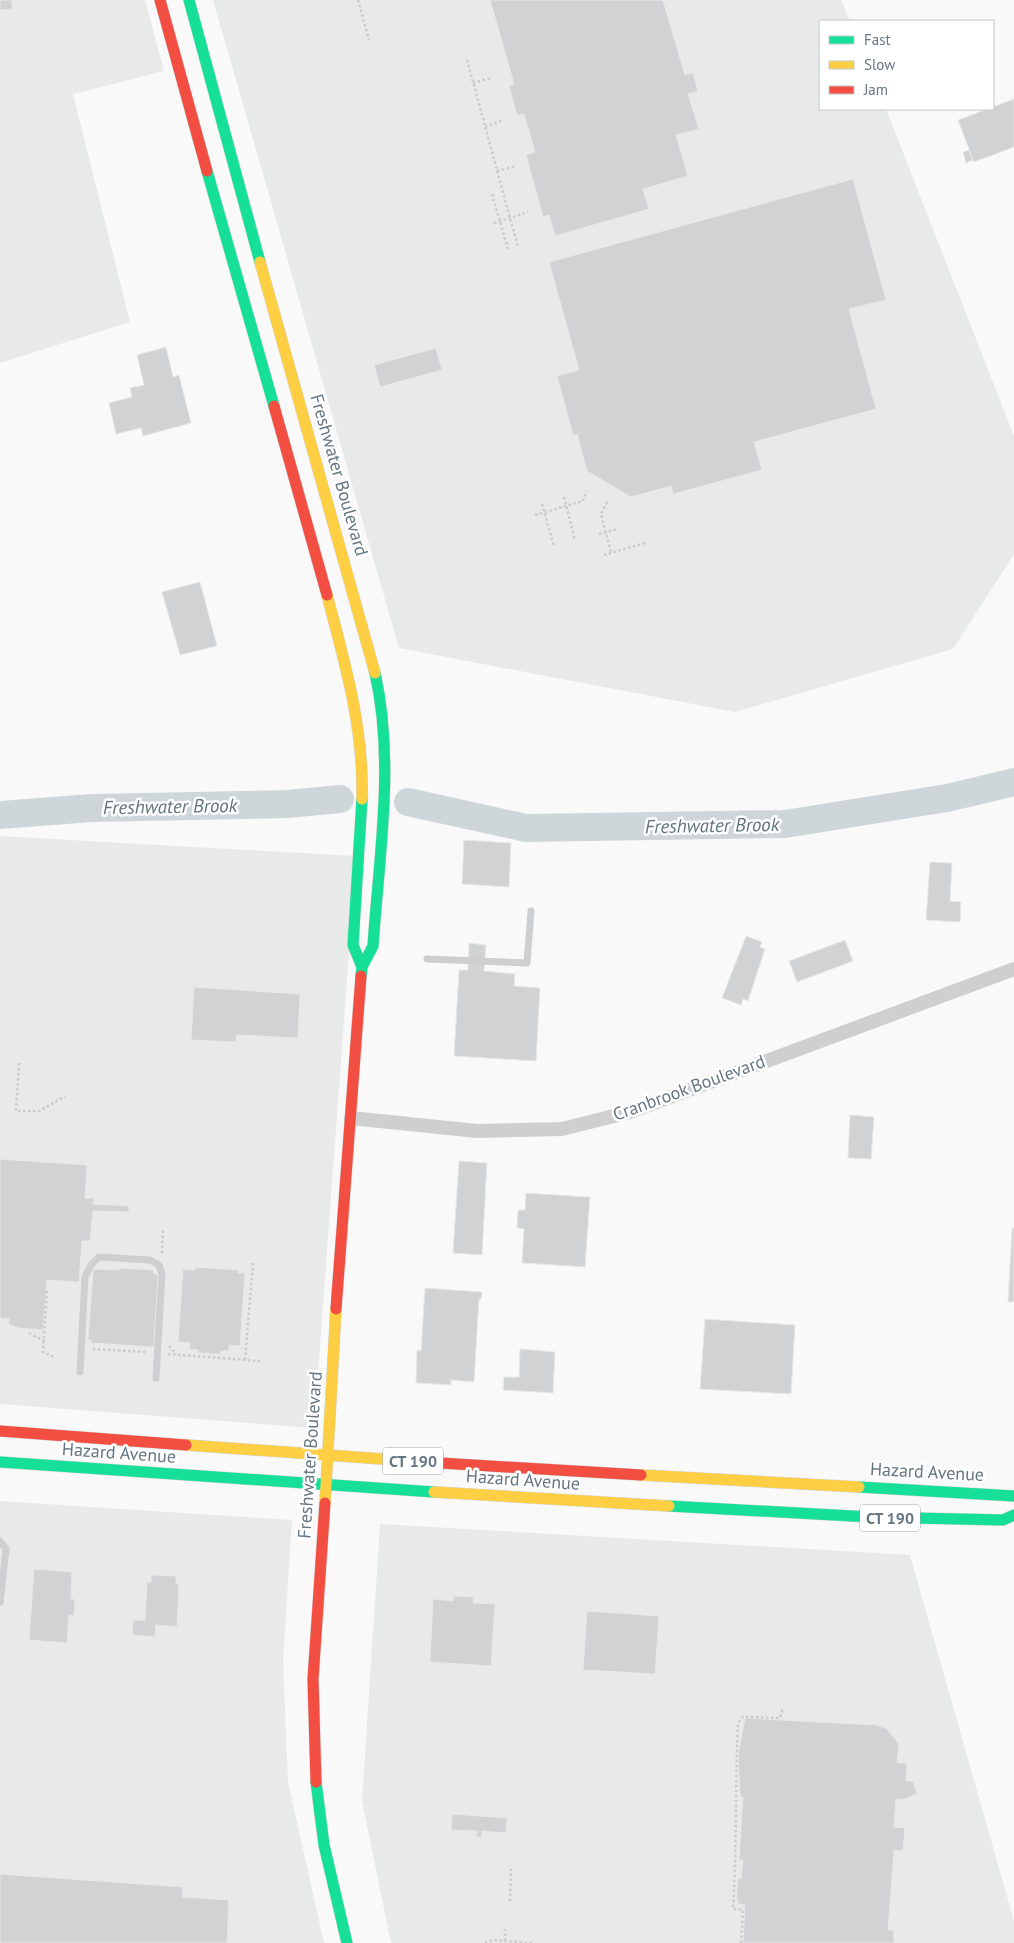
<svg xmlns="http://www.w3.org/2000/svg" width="1014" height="1943" font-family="'PT Sans',sans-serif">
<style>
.built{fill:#e8e9e9}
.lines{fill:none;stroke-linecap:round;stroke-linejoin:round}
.river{stroke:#ced6d9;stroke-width:28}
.building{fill:#d0d2d3;stroke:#e8e8e8}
.fast-casing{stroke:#d5d6d7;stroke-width:12}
.slow-casing{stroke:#d5d6d7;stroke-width:12}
.jam-casing{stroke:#d5d6d7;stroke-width:12}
.path{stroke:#cbcccd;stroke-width:2.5;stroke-dasharray:2.5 2.5;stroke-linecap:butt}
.lane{stroke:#cecfd0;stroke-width:7}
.street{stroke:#cecfd0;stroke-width:14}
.fast{stroke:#16e098;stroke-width:11}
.slow{stroke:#ffcf43;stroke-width:11}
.jam{stroke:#f24e42;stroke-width:11}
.labels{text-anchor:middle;stroke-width:5;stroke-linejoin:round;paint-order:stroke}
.shield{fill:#fff;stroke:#939fa8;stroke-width:1}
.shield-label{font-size:16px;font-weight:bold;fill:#657683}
.street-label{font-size:18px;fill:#657683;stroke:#fff}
.water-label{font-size:19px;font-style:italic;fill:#60757c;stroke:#fff}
</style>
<rect width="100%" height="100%" fill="#f9f9f9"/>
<!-- built -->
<path class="built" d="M0,0H145L164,71L73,94L130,322L0,363Z
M213,0H841L850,21H820V109H886L1014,436V554L953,649L735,712L399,648Z
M0,836L356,856L314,1428L0,1404Z
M0,1501L292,1520L283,1662L288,1782L324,1943H0Z
M380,1524L910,1555L1014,1921V1943H391L362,1801Z"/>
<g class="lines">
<!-- river -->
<path class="river" d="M408,802L526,828L785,824L947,798L1014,782
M0,815L92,808L288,804L340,799"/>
</g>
<!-- building -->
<path class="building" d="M0,0H12V9L0,10Z
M490,0H663L685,75L693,73L698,91L688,94L699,129L676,135L688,176L643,189L649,209L555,236L549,215L543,217L526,155L535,152L524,114L517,116L509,86L514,84Z
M1014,99V147L974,162L958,120Z
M969,150L973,160L966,163L963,152Z
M853,179L886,300L849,309L876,409L754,442L762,470L673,494L671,486L631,497L587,471L577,434L573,435L557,376L579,370L549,262Z
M166,347L173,377L179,375L191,423L143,436L141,428L116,434L109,403L132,397L130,388L144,385L137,355Z
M436,348L442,370L380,387L374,365Z
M200,582L217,646L180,655L162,592Z
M464,840L511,843L509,887L462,884Z
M930,862L952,863L950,901L961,902L960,922L926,920Z
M746,936L762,942L760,947L765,949L748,1001L743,999L741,1005L722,998Z
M845,940L853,961L797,982L789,961Z
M469,943L486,945L484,971L515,974L514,986L540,988L536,1061L454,1056L459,970H468Z
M194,987L300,994L298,1038L237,1035L236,1042L191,1040Z
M850,1115L874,1117L871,1159L848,1158Z
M0,1159L87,1165L85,1198H94L93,1204L129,1206V1212L93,1211L90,1241H82L79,1282L47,1280L43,1330L18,1328L8,1324L9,1319L0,1318Z
M459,1161L487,1163L482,1255L453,1253Z
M526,1193L590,1197L585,1267L522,1263L524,1229L517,1228L518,1210H525Z
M1012,1228H1014V1302H1008Z
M195,1267L238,1270V1273H245L240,1346L229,1345V1351H221V1354L198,1353V1350L189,1349L190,1343L178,1342L183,1269L195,1270Z
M119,1268L154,1270L153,1273L158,1275L154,1345L152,1347L91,1343V1340H88L93,1271L95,1269L119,1270Z
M425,1288L482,1292L481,1299H479L474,1382L451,1380V1385L416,1383L417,1350L421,1351Z
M705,1319L795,1325L791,1394L700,1389Z
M520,1349L555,1352L553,1393L503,1390L504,1377H519Z
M34,1569L72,1572L71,1599H75L74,1616L69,1615L67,1643L29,1640Z
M151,1575L176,1576V1584H179L177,1627L156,1625L155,1637L132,1635L133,1620H145L147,1582H151Z
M454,1596L474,1597L473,1603L495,1604L491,1666L430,1662L433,1599L453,1601Z
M587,1611L659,1616L655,1674L583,1670Z
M745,1718L877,1725L887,1729L899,1744L897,1763H907L906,1781H913L917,1794L902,1800L896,1799L894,1827L905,1828L903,1851L894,1850L888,1930H894V1943H743L745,1905L738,1904V1900H736L738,1878L741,1879L743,1860H739L743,1797H740L738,1756Z
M452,1814L507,1818L506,1833L482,1831V1837H476L477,1831L451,1830Z
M0,1874L183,1887L182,1897L229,1900L227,1943H0Z"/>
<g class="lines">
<defs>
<path id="fast" d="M189,0L260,262
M207,171L274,406
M362,967L353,945L362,799
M361,976L362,967L373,946C379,856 395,762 375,673
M0,1462L434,1492
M859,1487L1014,1496
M669,1506L870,1517L1003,1520L1014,1515
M316,1782L324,1845L347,1943"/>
<path id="slow" d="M260,262L375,673
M327,595C345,663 364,729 362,799
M186,1445L424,1462
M641,1475L859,1487
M434,1492L669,1506
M325,1503L336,1309"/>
<path id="jam" d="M160,0L207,171
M274,406L327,595
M336,1309L361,976
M0,1431L186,1445
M424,1462L641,1475
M316,1782L313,1679L325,1503"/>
</defs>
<!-- fast casing -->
<use href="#fast" class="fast-casing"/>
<!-- slow casing -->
<use href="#slow" class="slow-casing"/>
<!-- jam casing -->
<use href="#jam" class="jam-casing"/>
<!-- path -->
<path class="path" d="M358,0L369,40
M467,60L518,247
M473,83L491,78
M485,127L503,120
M497,171L516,166
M492,194L508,249
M494,223L528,212
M564,497L575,540
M607,502L601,514L611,553
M542,504L554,546
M535,515L583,501L587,491
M599,534L618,529
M604,555L645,543
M19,1063L16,1111H39L65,1096
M162,1253L163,1228
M47,1291L43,1352L54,1357
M29,1333L44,1341
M169,1346L176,1354
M93,1349L147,1352
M168,1354L260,1361
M245,1360L253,1263
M510,1901L511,1867
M505,1941V1929
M485,1943L494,1940L532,1943
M741,1943L743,1910L733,1909C737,1847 735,1785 738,1723L743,1717L780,1718L783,1708"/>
<!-- lane -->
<path class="lane" d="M427,959L527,963L531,911
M80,1372L85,1277L91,1265L99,1257L150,1260L159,1265L162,1274L156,1378
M0,1541L6,1549L0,1602"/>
<!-- street -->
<path class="street" d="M351,1118L477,1131L562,1129L630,1112L1014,969"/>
<!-- fast -->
<use href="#fast" class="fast"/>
<!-- slow -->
<use href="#slow" class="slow"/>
<!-- jam -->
<use href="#jam" class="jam"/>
</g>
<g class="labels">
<!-- shield labels -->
<g class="shield">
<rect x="383" y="1447.5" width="60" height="27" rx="4"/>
<rect x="860" y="1504.5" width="60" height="27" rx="4"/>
</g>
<g class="shield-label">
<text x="413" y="1467">CT 190</text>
<text x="890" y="1524">CT 190</text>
</g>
<!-- street labels -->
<g class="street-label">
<text transform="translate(339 475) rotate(74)" y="6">Freshwater Boulevard</text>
<text transform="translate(689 1088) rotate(-20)" y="6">Cranbrook Boulevard</text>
<text transform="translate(119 1453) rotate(4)" y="6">Hazard Avenue</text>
<text transform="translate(310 1455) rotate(-86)" y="6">Freshwater Boulevard</text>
<text transform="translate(927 1472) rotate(3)" y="6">Hazard Avenue</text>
<text transform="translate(523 1480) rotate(4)" y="6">Hazard Avenue</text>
</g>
<!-- water labels -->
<g class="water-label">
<text transform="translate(170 806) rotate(-1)" y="7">Freshwater Brook</text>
<text transform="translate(712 825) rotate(-1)" y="7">Freshwater Brook</text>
</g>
</g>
<!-- legend -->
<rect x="819" y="20" width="175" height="90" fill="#ffffff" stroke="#c1c8cd"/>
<rect x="829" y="36" width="25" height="8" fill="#16e098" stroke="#c1c8cd"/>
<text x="864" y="45" font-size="15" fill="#657683">Fast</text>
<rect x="829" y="61" width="25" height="8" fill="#ffcf43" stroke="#c1c8cd"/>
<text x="864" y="70" font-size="15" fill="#657683">Slow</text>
<rect x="829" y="86" width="25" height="8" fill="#f24e42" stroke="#c1c8cd"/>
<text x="864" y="95" font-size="15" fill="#657683">Jam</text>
</svg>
